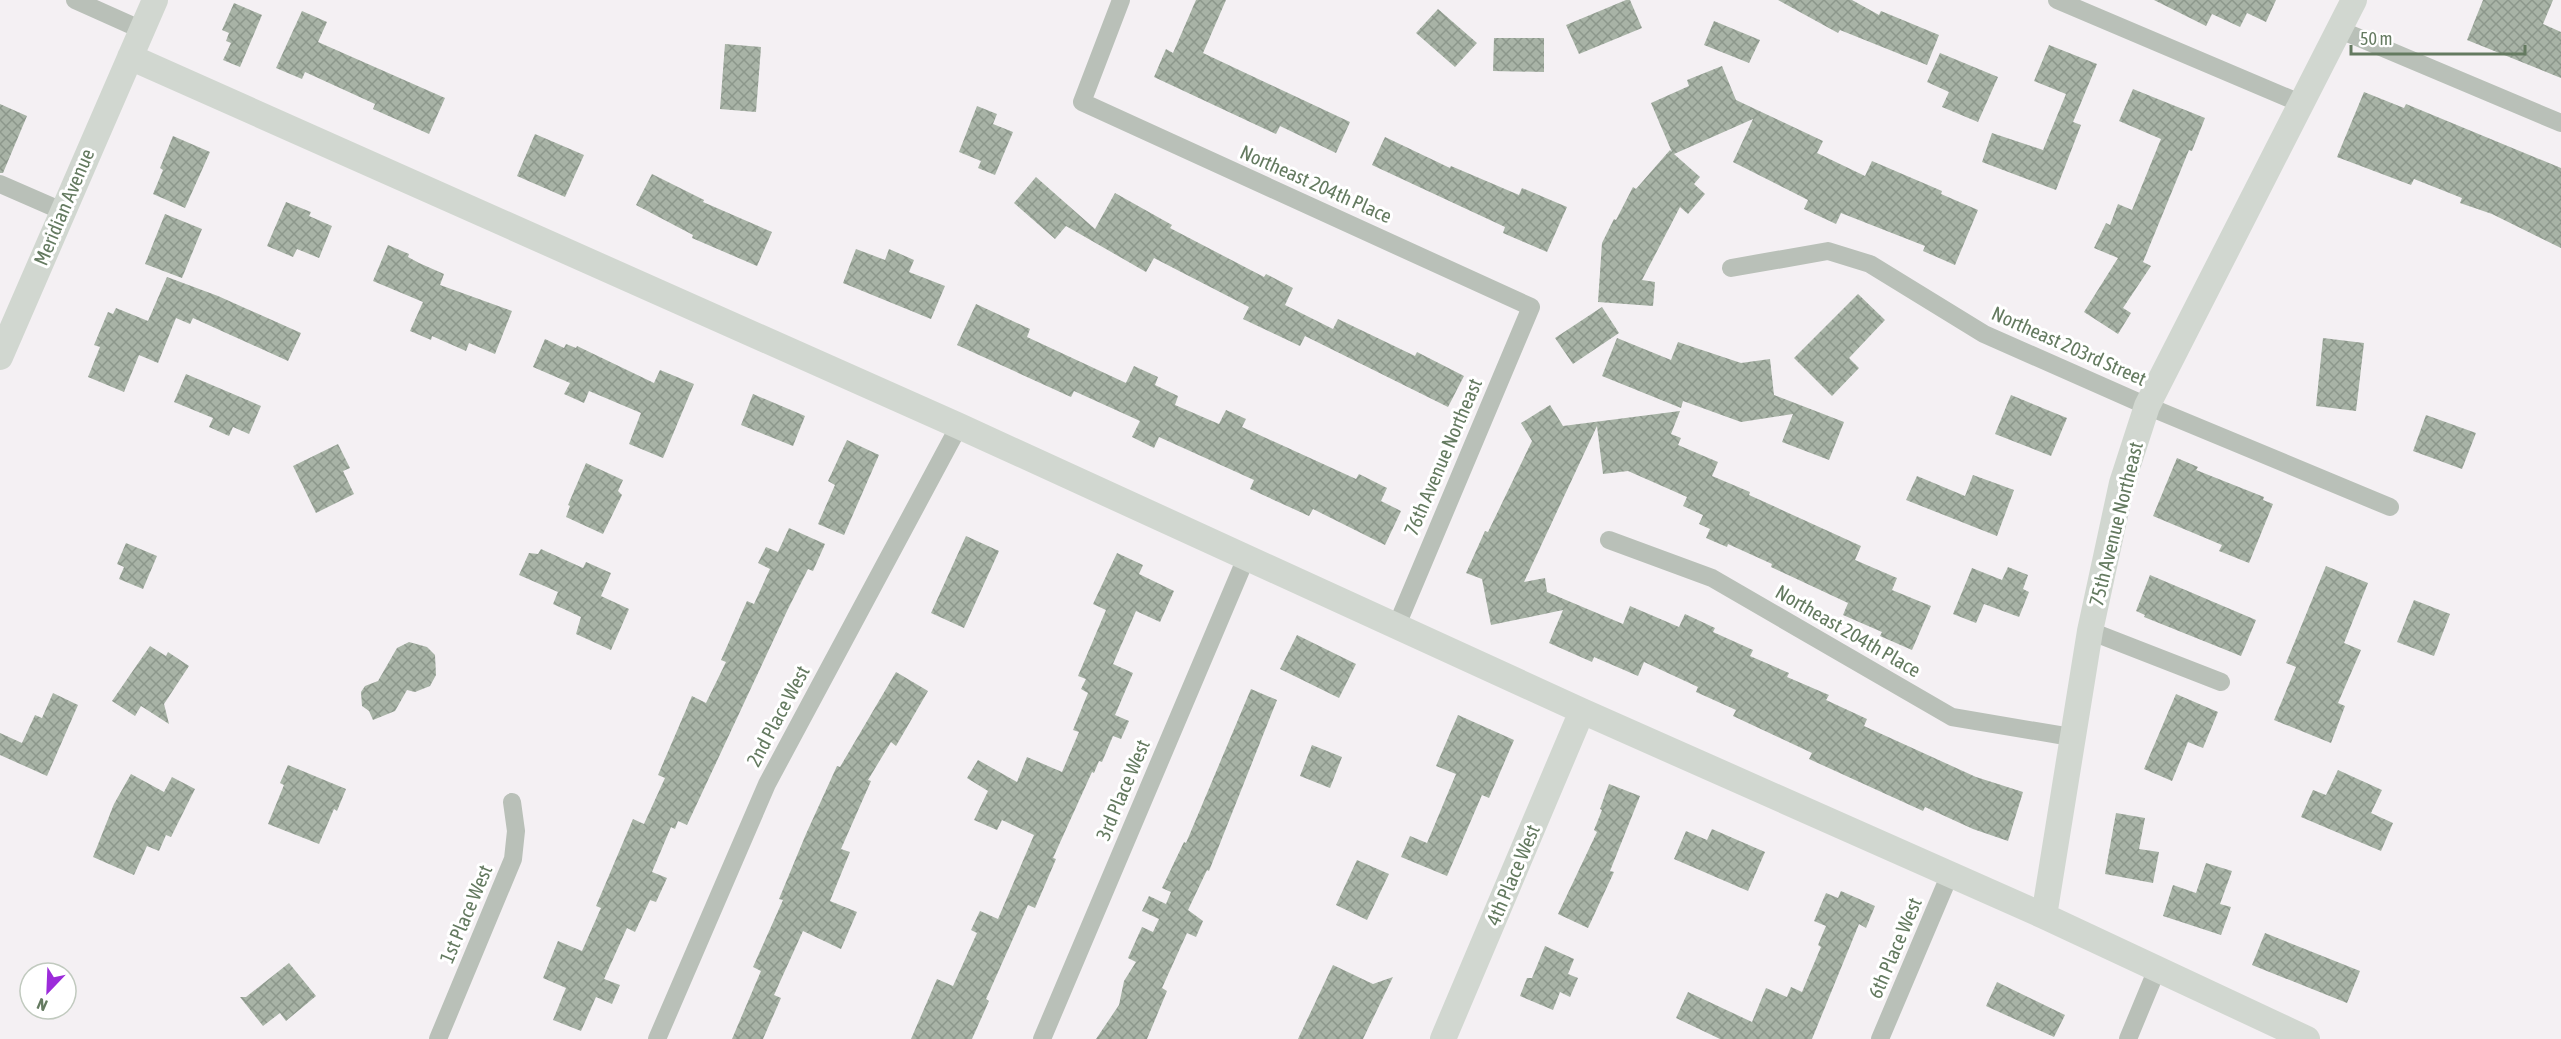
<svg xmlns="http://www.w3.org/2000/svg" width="2561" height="1039" font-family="'Asap Condensed',sans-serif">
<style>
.building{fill:url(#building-cross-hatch)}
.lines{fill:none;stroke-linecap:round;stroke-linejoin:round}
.street{stroke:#b9c0b8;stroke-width:18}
.secondary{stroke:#d1d7d0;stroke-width:26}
.labels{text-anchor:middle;stroke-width:6;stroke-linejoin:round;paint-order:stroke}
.street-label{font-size:20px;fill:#647a60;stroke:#fff}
</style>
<defs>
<pattern id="building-cross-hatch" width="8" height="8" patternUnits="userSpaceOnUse" patternTransform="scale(1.5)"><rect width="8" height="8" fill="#a8b3a6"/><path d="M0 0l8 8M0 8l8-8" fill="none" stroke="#8c978b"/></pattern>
</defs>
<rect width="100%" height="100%" fill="#f4f0f3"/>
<!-- building -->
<path class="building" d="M1196,0H1226L1203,53L1350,122L1336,153L1280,126L1276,134L1154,77L1166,49L1173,53Z
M1626,0H1630L1642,28L1579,54L1566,25Z
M1778,0H1852L1879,15L1881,11L1939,35L1927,65L1840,30L1838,33Z
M2154,0H2276L2266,22L2247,13L2240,27L2212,14L2206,26Z
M2483,0H2553L2543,24L2561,32V78L2467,40Z
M234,3L262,15L240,67L223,60L231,43L226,41L229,33L222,30Z
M1438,9L1477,43L1455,67L1416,33Z
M302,11L327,22L318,42L445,98L429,134L373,109L375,104L305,72L302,79L276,68Z
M1714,21L1760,40L1749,63L1704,45Z
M1494,38H1544V72L1493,71Z
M725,44L761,47L756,112L720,109Z
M2049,45L2097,64L2073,122L2081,125L2056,190L1982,162L1992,133L2043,150L2066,94L2034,81Z
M1940,53L1998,77L1978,122L1942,107L1949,92L1927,82Z
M1722,66L1736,100L1823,141L1817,153L1865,176L1872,161L1942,191L1941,194L1978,210L1955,265L1923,251L1925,246L1841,213L1836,224L1804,209L1808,200L1733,162L1753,119L1674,154L1700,177L1694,184L1705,194L1688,214L1680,207L1642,280L1655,282L1653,306L1598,302L1602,243L1614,219L1616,220L1633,187L1636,189L1670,150L1672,152L1651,103L1689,86L1687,80Z
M2133,89L2205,118L2192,151L2189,150L2143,262L2151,266L2123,308L2131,313L2118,334L2084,312L2118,258L2094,248L2106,223L2110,225L2118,204L2132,210L2161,139L2119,121Z
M2364,92L2404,108L2406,104L2561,168V248L2492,214L2460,203L2462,198L2414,179L2411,185L2337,157Z
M0,104L27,116L3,173H0Z
M977,106L997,114L993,124L1013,132L995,175L978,168L981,161L959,152Z
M535,134L584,155L565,197L517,176Z
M173,136L210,152L185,208L153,194L163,170L160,168Z
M1385,137L1450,168L1451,166L1519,195L1522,188L1567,207L1547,252L1503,233L1505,227L1372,165Z
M652,174L704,200L703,202L772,232L757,266L692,238L693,235L636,205Z
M1036,177L1095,229L1115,193L1172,225L1170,228L1264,277L1266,274L1293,288L1285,305L1333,329L1338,319L1415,356L1417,352L1464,376L1448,407L1305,336L1300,346L1243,319L1249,307L1154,258L1146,272L1066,226L1055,239L1014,203Z
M286,202L311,212L309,216L332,226L319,258L297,249L293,257L267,246Z
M165,214L202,229L182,278L145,264Z
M388,245L409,254L408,257L419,263L444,274L440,285L512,311L495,354L469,343L466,351L432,336L431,340L410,331L423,302L373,281Z
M856,249L885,260L889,249L914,260L909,272L945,286L931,319L843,283Z
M167,277L218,296L301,333L288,361L193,318L190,324L176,318L158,363L139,355L124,392L88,377L100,347L94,345L108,312L113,314L116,308L148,321Z
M1858,294L1885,320L1849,358L1859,368L1832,396L1794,358Z
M976,304L1030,329L1027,337L1126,383L1134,366L1158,377L1155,385L1178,396L1175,405L1219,424L1226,410L1246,419L1242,427L1356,479L1359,474L1387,488L1381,501L1401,511L1385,545L1313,509L1309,516L1250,489L1254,480L1159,437L1154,448L1132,437L1140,421L1074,391L1071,397L957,345Z
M1602,307L1619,333L1573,364L1555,338Z
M1617,338L1671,360L1678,342L1741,363L1770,359L1774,395L1844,422L1829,460L1782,442L1793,414L1741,422L1683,401L1681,408L1602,376Z
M2323,338L2364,343L2356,411L2316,406Z
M545,339L564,348L566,344L576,348L577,346L654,383L660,370L694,384L663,458L629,444L641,413L589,391L584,403L564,394L570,383L533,367Z
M186,374L261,406L249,434L233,427L229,436L209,427L213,418L174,402Z
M753,394L805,416L793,446L741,425Z
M2011,395L2067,418L2051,456L1995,434Z
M1550,405L1563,426L1680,411L1671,434L1681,438L1678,445L1718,462L1712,476L1750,492L1749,495L1861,546L1855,560L1897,578L1892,590L1931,606L1912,650L1880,636L1882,632L1843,615L1848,603L1771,567L1772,564L1728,544L1727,547L1706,538L1710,529L1699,524L1703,515L1683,506L1687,497L1628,471L1603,474L1597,426L1524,582L1545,578L1547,592L1623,624L1630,606L1679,627L1685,614L1715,628L1713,632L1753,650L1750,656L1789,673L1787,677L1829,695L1826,700L1867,719L1864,726L1976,777L2023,792L2008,841L1973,829L1925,807L1923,811L1809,759L1812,753L1733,716L1736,710L1696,692L1698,687L1644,662L1638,676L1594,657L1592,662L1549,643L1563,610L1491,625L1482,579L1466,573L1485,531L1488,532L1532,441L1521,423Z
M2426,415L2476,433L2462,469L2413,451Z
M847,440L879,455L844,535L818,524L835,485L828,481Z
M338,444L350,468L343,471L354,494L316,513L293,466Z
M2177,458L2198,467L2196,470L2264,497L2263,500L2273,504L2249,563L2219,551L2222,545L2153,516Z
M586,463L623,480L618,491L622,495L603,534L566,517L570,506L568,505Z
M1973,475L2014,490L1997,536L1906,500L1917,476L1965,496Z
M789,528L825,544L813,571L808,569L788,609L687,825L678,821L675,829L671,827L652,872L667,878L656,902L650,900L635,932L627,928L604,979L620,985L612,1004L596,997L581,1031L553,1020L566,988L543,978L558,941L582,951L601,908L596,906L633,819L644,824L665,778L658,775L692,696L706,703L726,662L721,660L747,601L754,604L770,569L758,563L766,547L778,552Z
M966,536L999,551L964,628L931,613Z
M126,543L157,556L143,589L119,579L124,567L117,564Z
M541,549L583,568L586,562L611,573L601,596L629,609L611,650L576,634L581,617L553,604L558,592L519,575L529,553L538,554Z
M1117,553L1143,565L1139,574L1174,591L1160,622L1136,611L1113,664L1133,673L1115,715L1129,721L1121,739L1113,736L1102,762L1099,761L1094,773L1092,772L1053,858L1056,859L1035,908L1028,905L986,999L989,1001L972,1039H911L937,979L953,986L977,933L971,930L980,911L998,919L1034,835L1002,820L997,830L974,820L988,791L967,778L978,760L1017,782L1027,757L1062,772L1079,732L1073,730L1088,693L1081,689L1086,679L1078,676L1106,610L1093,604Z
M2326,566L2368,583L2344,643L2361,650L2338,703L2345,706L2331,743L2274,720L2296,667L2286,663Z
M2008,567L2028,575L2023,589L2029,592L2019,617L1984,604L1976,623L1953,614L1972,568L2002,580Z
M2150,575L2256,620L2241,656L2144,617L2145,615L2136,611Z
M2414,600L2450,614L2434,656L2397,642Z
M1297,635L1356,664L1339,698L1280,669Z
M409,642L427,647L435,655L436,675L430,686L415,692L407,690L395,711L373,720L369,711L362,706L361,692L365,686L378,681L397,648Z
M150,646L166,656L168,652L189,666L164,704L169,724L141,706L135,716L112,701Z
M896,672L928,691L896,746L891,742L868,780L871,781L841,849L850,852L830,901L857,912L841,949L803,931L774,995L781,998L763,1039H732L761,971L753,967L783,900L779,899L806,834L837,766L840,767Z
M1251,689L1277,700L1209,871L1207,870L1188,910L1203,921L1196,937L1187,933L1162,988L1167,991L1147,1039H1096L1119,1005L1124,981L1136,962L1128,958L1142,927L1153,932L1159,919L1142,911L1149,896L1166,904L1171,892L1162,888L1184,842L1186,843Z
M53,693L78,705L47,776L0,755V733L22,743L35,715L42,718Z
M2176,694L2218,712L2203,748L2188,742L2172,781L2144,769Z
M1458,715L1514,740L1489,798L1482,795L1447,876L1401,857L1410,836L1427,843L1456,774L1436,766Z
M1312,745L1342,757L1330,788L1300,776Z
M288,765L346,789L337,811L334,809L319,844L268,824L284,785L280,783Z
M2338,770L2382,790L2371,813L2393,823L2381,851L2301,817L2313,790L2326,795Z
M131,774L164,792L172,777L195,789L171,837L166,835L159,851L147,846L134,875L93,857L114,804Z
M1609,784L1640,796L1610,871L1614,872L1588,928L1558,914L1597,832L1594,830L1602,810L1600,809Z
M2116,813L2145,818L2139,849L2159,852L2153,883L2105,874Z
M1712,829L1765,852L1748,891L1674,859L1686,831L1707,840Z
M1357,860L1389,874L1367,920L1336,905Z
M2206,863L2232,871L2220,904L2231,907L2221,935L2163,916L2173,885L2196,893Z
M1841,891L1875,906L1866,928L1859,924L1812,1039H1720L1676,1018L1688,992L1752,1022L1766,988L1787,997L1791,987L1802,992L1821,947L1818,945L1826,926L1814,921L1826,893L1838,898Z
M2265,933L2360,971L2347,1003L2252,965Z
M1545,946L1574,959L1568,974L1578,978L1570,997L1560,992L1553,1010L1520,996L1527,978H1532Z
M289,963L316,996L286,1021L280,1013L263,1026L240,997H246Z
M1333,965L1373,984L1393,977L1363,1039H1298Z
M1997,982L2065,1015L2054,1037L1986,1006Z"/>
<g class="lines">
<!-- street -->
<path class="street" d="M75,0L142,30
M1121,0L1082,102L1531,307L1397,625
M2057,0L2300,103
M2338,29L2561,123
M0,184L62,211
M1731,268L1828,251L1870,264L1984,334L2147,406L2390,507
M1609,540L1712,578L1952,717L2071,737
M2090,631L2221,682
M438,1039L513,859L516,831L512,802
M657,1039L767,784L959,426
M1042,1039L1246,558
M1880,1039L1950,874
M2128,1039L2157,969"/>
<!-- secondary -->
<path class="secondary" d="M130,57L959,426L1582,711L2044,916L2307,1039
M0,357L155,0
M2044,916L2090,631L2122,483L2147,406L2354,0
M1443,1039L1582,711"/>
</g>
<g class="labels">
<!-- street labels -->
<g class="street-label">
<text transform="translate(1316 184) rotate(24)" y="7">Northeast 204th Place</text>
<text transform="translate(64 207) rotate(-67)" y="7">Meridian Avenue</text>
<text transform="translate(2069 346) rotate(24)" y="7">Northeast 203rd Street</text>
<text transform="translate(1443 457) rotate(-67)" y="7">76th Avenue Northeast</text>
<text transform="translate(2116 524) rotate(-76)" y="7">75th Avenue Northeast</text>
<text transform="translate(1848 631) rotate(30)" y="7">Northeast 204th Place</text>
<text transform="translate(778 716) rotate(-62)" y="7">2nd Place West</text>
<text transform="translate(1123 790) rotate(-67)" y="7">3rd Place West</text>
<text transform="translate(1513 875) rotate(-67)" y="7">4th Place West</text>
<text transform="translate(466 914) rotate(-67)" y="7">1st Place West</text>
<text transform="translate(1895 948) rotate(-67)" y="7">6th Place West</text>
</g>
</g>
<!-- north arrow -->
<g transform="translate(48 991) rotate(203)"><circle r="28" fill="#ffffff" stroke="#c1cabf" stroke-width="1.5"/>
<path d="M0-4.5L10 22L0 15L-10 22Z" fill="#9c2bda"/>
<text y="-9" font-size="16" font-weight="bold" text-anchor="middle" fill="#647a60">N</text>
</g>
<!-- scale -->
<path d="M2351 45v9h174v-9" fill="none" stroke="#647a60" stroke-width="3"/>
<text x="2360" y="45" font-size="18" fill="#647a60" stroke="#ffffff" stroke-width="4.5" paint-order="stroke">50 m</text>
</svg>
